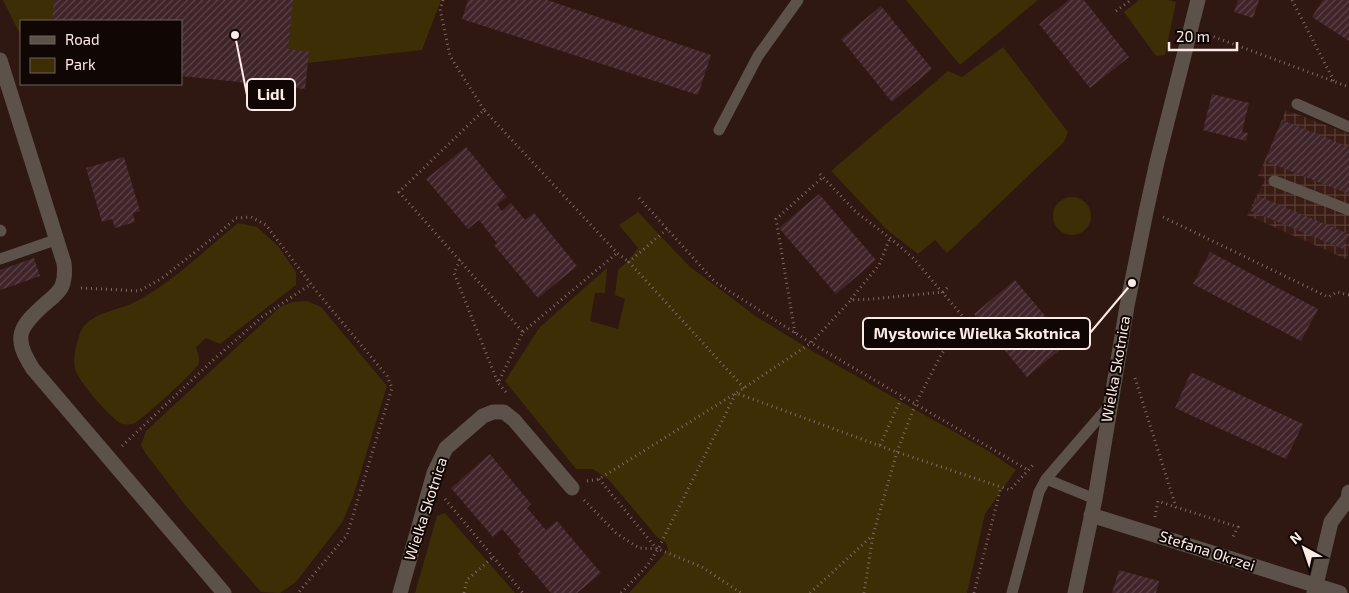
<svg xmlns="http://www.w3.org/2000/svg" width="1349" height="593" font-family="'Exo 2',sans-serif">
<style>
.industrial{fill:url(#industrial-grid)}
.green{fill:#3d2e06}
.building{fill:url(#building-hatch)}
.lines{fill:none;stroke-linecap:round;stroke-linejoin:round}
.path{stroke:#7f6965;stroke-width:3;stroke-dasharray:1 4;stroke-linecap:butt}
.lane{stroke:#5c524a;stroke-width:11}
.street{stroke:#5c524a;stroke-width:15}
.labels{text-anchor:middle;stroke-width:4;stroke-linejoin:round;paint-order:stroke}
.street-label{font-size:15px;fill:#fceae6;stroke:#100604}
.leader{fill:none;stroke:#fceae6;stroke-width:2}
.callout-dot{fill:#fceae6;stroke:#100604;stroke-width:2}
.callout{fill:#100604;stroke:#fceae6;stroke-width:2}
.callout-label{font-size:16px;text-anchor:middle;font-weight:bold;fill:#fceae6}
</style>
<defs>
<pattern id="industrial-grid" width="8" height="8" patternUnits="userSpaceOnUse" patternTransform="scale(1.25)"><rect width="8" height="8" fill="#3b1c15"/><path d="M0 4h8M4 0v8" fill="none" stroke="#583d37"/></pattern>
<pattern id="building-hatch" width="6" height="6" patternUnits="userSpaceOnUse" patternTransform="scale(1.25)"><rect width="6" height="6" fill="#3f252a"/><path d="M-1 1l2-2M0 6l6-6M5 7l2-2" fill="none" stroke="#5c4549"/></pattern>
</defs>
<rect width="100%" height="100%" fill="#2f1712"/>
<!-- industrial -->
<path class="industrial" d="M1286,110L1349,134V252L1346,259L1247,215L1265,179L1258,176Z"/>
<!-- green -->
<path class="green" d="M3,0H441L422,50L227,72L181,21H21V36Z
M906,0H1038L960,65Z
M1139,0H1168L1176,2L1165,55L1156,56L1124,12Z
M1003,47L1068,132L1064,142L947,253L935,240L918,254L886,229L831,171L948,71L962,77Z
M1053 216a19 19 0 1 1 38 0a19 19 0 1 1-38 0Z
M638,212L689,266L757,317L819,355L990,452L1016,470L985,514L967,593H629L668,550L666,543L657,537L609,480L593,469H576L505,381L540,327L607,268L605,293H595L590,321L618,329L625,299L615,295L618,270L629,260L638,248L619,225Z
M238,223L257,227L278,246L296,272V285L220,344L206,338L196,347C197,352 201,359 198,365C194,372 140,422 133,424C131,424 125,425 122,424C111,419 78,381 75,369C73,360 75,349 78,340C79,336 80,332 82,329C94,311 118,311 135,302C172,283 206,249 238,223Z
M307,301L321,307L387,386L354,494L343,521L296,582L280,593L261,592L185,505L146,454L141,445L146,431L280,307L292,302Z
M445,513L515,593H415L437,516Z"/>
<!-- building -->
<path class="building" d="M54,0H293L288,49L309,52L305,89L181,76V21H52Z
M468,0H547L711,55L698,95L462,19Z
M1069,0H1084L1129,57L1090,88L1039,24Z
M1238,0H1259L1253,18L1234,12Z
M1323,0H1349V41L1312,17Z
M881,6L932,69L892,102L841,39Z
M1212,94L1249,103L1242,132L1248,133L1246,141L1203,130Z
M1282,120L1349,147V194L1265,161Z
M466,147L507,197L497,204L502,211L511,203L525,220L534,213L577,266L538,298L494,245L497,243L479,220L468,229L426,179Z
M124,157L140,211L133,213L135,222L115,228L112,219L102,222L86,168Z
M819,194L876,260L836,294L779,228Z
M1258,196L1349,234L1343,249L1251,211Z
M1210,252L1318,309L1301,341L1193,284Z
M34,258L40,276L0,290V270Z
M1015,280L1068,343L1027,377L974,314Z
M1191,372L1303,424L1286,459L1175,408Z
M490,454L531,504L527,508L546,530L557,521L601,573L577,593H551L518,554L521,551L502,529L493,537L451,488Z
M1119,570L1159,581L1156,593H1112Z"/>
<g class="lines">
<!-- path -->
<path class="path" d="M443,0L440,9L450,56L484,110
M1292,0L1334,81
M1116,11L1131,0
M1209,35L1349,87
M820,174L856,212L890,238L913,258L965,319L941,355L915,405L897,452L873,535L864,593
M639,198L715,282L811,343L1028,470
M1163,217L1328,297L1337,292L1349,295
M667,229L629,262L744,388
M460,260L454,273L498,383
M81,288L139,291L161,279L219,233L236,218L251,217L266,225L317,292L387,376L392,388L347,535L298,593
M851,299L879,265L890,238
M523,332L617,253
M795,333L776,219L823,177
M1135,378L1176,507L1238,527L1232,539
M506,392L498,383L523,332L399,192L484,110L617,253L629,262
M880,445L902,397
M122,446L211,362L262,317L311,284
M599,479L657,549
M587,481L599,479L744,388L811,343L851,300L872,299L943,292L950,285
M445,499L523,593
M584,500L616,533L639,548L658,549L702,567L741,593
M1155,517L1158,501L1175,507
M464,593L467,580L493,557
M621,593L647,566L658,549L736,393L897,452L1010,490L1033,465
M810,593L872,536
M974,593L1001,487"/>
<!-- lane -->
<path class="lane" d="M1297,104L1349,127
M719,130L758,56L798,0
M1274,181L1349,210
M0,230L1,231
M0,259L58,239
M1046,479L1095,499
M1012,593L1039,492L1046,479L1109,406"/>
<!-- street -->
<path class="street" d="M0,60L64,263C65,271 65,278 62,286C59,293 52,298 46,303C19,327 12,337 33,369L224,593
M1091,515L1340,593
M400,593L434,473L446,448L483,416L493,412H504L514,420L572,488
M1075,593L1095,499L1127,306L1146,212L1157,162L1198,0
M1314,593L1331,522L1348,499L1349,492"/>
</g>
<g class="labels">
<!-- street labels -->
<g class="street-label">
<text transform="translate(1116 369) rotate(-80)" y="5">Wielka Skotnica</text>
<text transform="translate(426 509) rotate(-72)" y="5">Wielka Skotnica</text>
<text transform="translate(1207 551) rotate(18)" y="5">Stefana Okrzei</text>
</g>
</g>
<!-- callouts -->
<path class="leader" d="M235 35L247 95M1132 283L1090 333"/>
<g class="callout-dot">
<circle cx="235" cy="35" r="5"/>
<circle cx="1132" cy="283" r="5"/>
</g>
<g class="callout">
<rect x="247" y="79" width="48" height="31" rx="5"/>
<rect x="863" y="318" width="227" height="31" rx="5"/>
</g>
<g class="callout-label">
<text x="271" y="100">Lidl</text>
<text x="977" y="339">Mysłowice Wielka Skotnica</text>
</g>
<!-- legend -->
<rect x="20" y="20" width="162" height="65" fill="#100604" stroke="#6e615e"/>
<rect x="30" y="36" width="25" height="8" fill="#5c524a" stroke="#6e615e"/>
<text x="65" y="45" font-size="15" fill="#fceae6">Road</text>
<rect x="30" y="58" width="25" height="15" fill="#3d2e06" stroke="#6e615e"/>
<text x="65" y="70" font-size="15" fill="#fceae6">Park</text>
<!-- north arrow -->
<g transform="translate(1304 548) rotate(320)" stroke="#100604" stroke-width="4" paint-order="stroke">
<path d="M0-4L9 19L0 12L-9 19Z" fill="#fceae6"/>
<text y="-8" font-size="14" font-weight="bold" text-anchor="middle" fill="#fceae6">N</text>
</g>
<!-- scale -->
<path d="M1169 42v8h68v-8" fill="none" stroke="#fceae6" stroke-width="2.5"/>
<text x="1176" y="42" font-size="15" fill="#fceae6" stroke="#100604" stroke-width="4" paint-order="stroke">20 m</text>
</svg>
